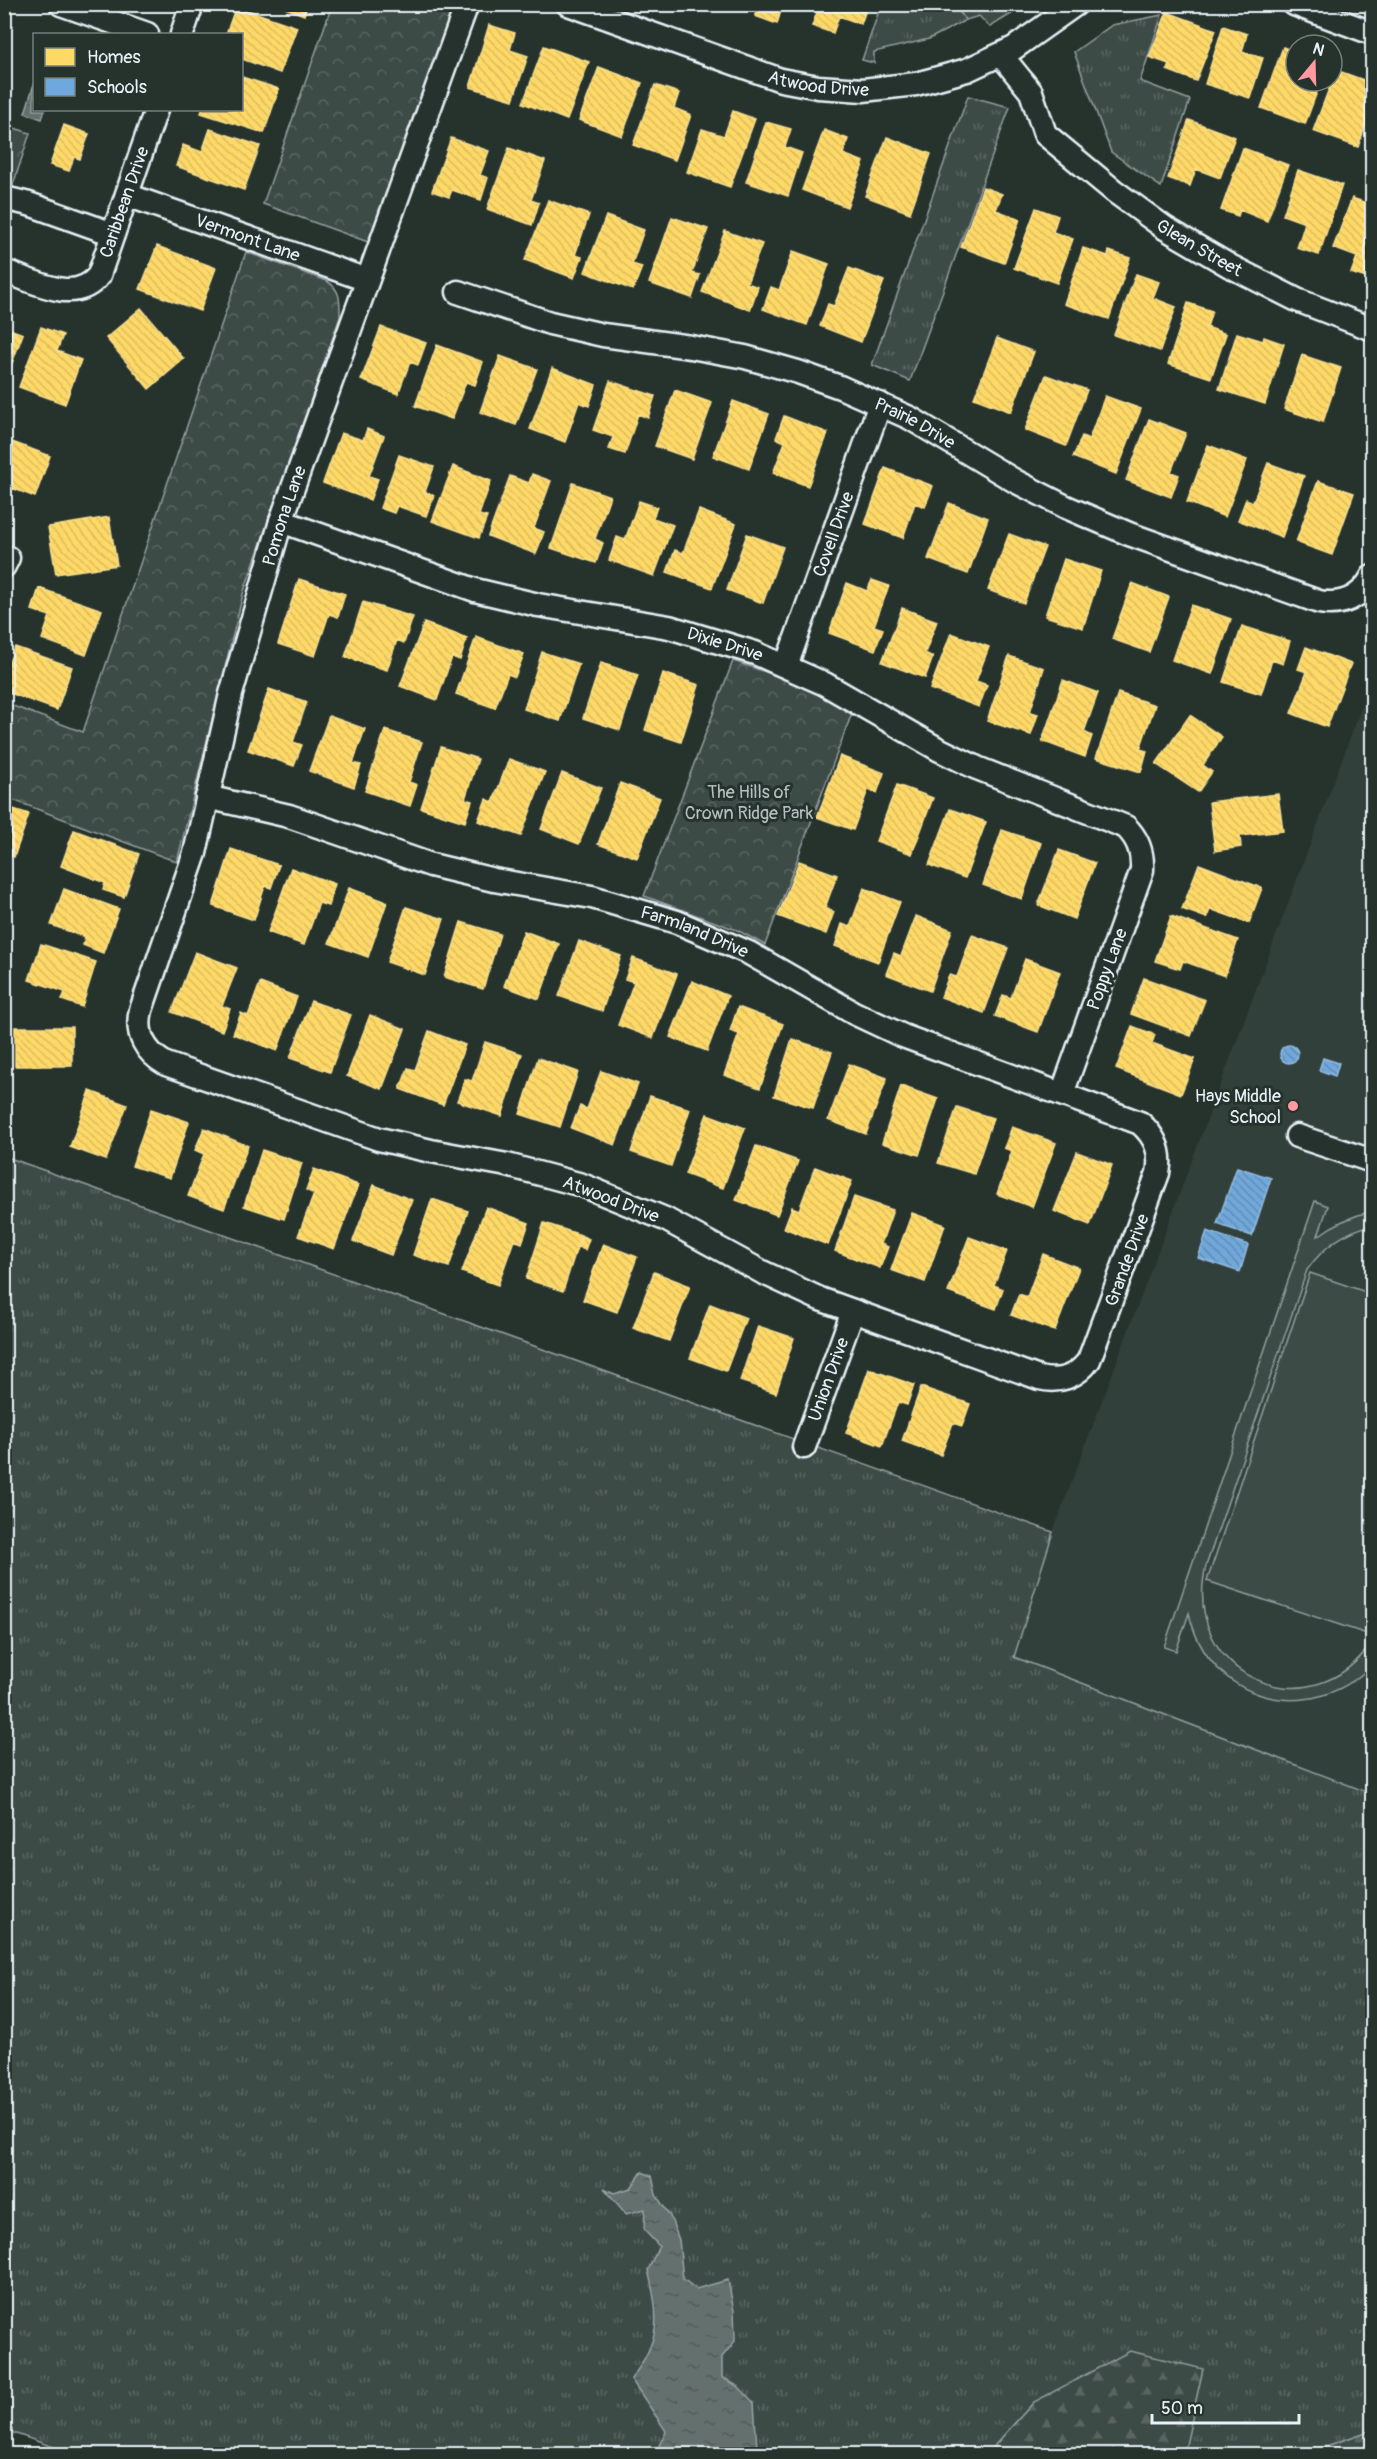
<svg xmlns="http://www.w3.org/2000/svg" width="1377" height="2459" font-family="Pangolin,sans-serif">
<style>
.built{fill:#333f3a}
.grass{fill:url(#grass-tufts);stroke:#939ea0;stroke-width:1.5}
.forest{fill:url(#forest-firs);stroke:#939ea0;stroke-width:1.5}
.park{fill:url(#park-crowns);stroke:#939ea0;stroke-width:1.5}
.pitch{fill:#3e4b47;stroke:#939ea0;stroke-width:1.5}
.water{fill:url(#water-ripples);stroke:#98a3a5;stroke-width:1.5}
.homes{fill:url(#homes-back-hatch);stroke:#f8e092;stroke-width:1.5}
.schools{fill:url(#schools-back-hatch);stroke:#93bee4;stroke-width:1.5}
.lines{fill:none;stroke-linecap:round;stroke-linejoin:round}
.minor-casing{stroke:#e8f1f8;stroke-width:27}
.minor{stroke:#26332d;stroke-width:22}
.poi-dot{fill:#ff9aa2;stroke:#26332d;stroke-width:2}
.labels{text-anchor:middle;stroke-width:6;stroke-linejoin:round;paint-order:stroke}
.street-label{font-size:18px;fill:#e8f1f8;stroke:#26332d}
.park-label{font-size:18px;fill:#b5bfc3;stroke:#26332d}
.poi-label{font-size:18px;fill:#e8f1f8;stroke:#26332d;text-anchor:end}
</style>
<defs>
<pattern id="grass-tufts" width="24" height="20" patternUnits="userSpaceOnUse" patternTransform="scale(1.5)"><rect width="24" height="20" fill="#3e4b47"/><path d="M3 7l-1-3M5 7V3M7 7l1-3M15 17l-1-3M17 17v-4M19 17l1-3" fill="none" stroke="#5a6562"/></pattern>
<pattern id="forest-firs" width="22" height="20" patternUnits="userSpaceOnUse" patternTransform="scale(1.5)"><rect width="22" height="20" fill="#3e4b47"/><path d="M5 1l3.5 6h-7zM16 11l3.5 6h-7z" fill="#5a6562"/></pattern>
<pattern id="park-crowns" width="20" height="18" patternUnits="userSpaceOnUse" patternTransform="scale(1.5)"><rect width="20" height="18" fill="#3e4b47"/><path d="M2 6a3 3 0 1 1 6 0M12 15a3 3 0 1 1 6 0" fill="none" stroke="#5a6562"/></pattern>
<pattern id="water-ripples" width="26" height="14" patternUnits="userSpaceOnUse" patternTransform="scale(1.5)"><rect width="26" height="14" fill="#636f6d"/><path d="M2 4q2-2 4 0t4 0M15 11q2-2 4 0t4 0" fill="none" stroke="#535a5a"/></pattern>
<pattern id="homes-back-hatch" width="6" height="6" patternUnits="userSpaceOnUse" patternTransform="scale(1.5)"><rect width="6" height="6" fill="#ffd966"/><path d="M-1 5l2 2M0 0l6 6M5-1l2 2" fill="none" stroke="#dabc60"/></pattern>
<pattern id="schools-back-hatch" width="6" height="6" patternUnits="userSpaceOnUse" patternTransform="scale(1.5)"><rect width="6" height="6" fill="#6fa8dc"/><path d="M-1 5l2 2M0 0l6 6M5-1l2 2" fill="none" stroke="#638bb0"/></pattern>
</defs>
<rect width="100%" height="100%" fill="#26332d"/>
<filter id="ink" filterUnits="userSpaceOnUse"><feTurbulence type="fractalNoise" baseFrequency=".0167" numOctaves="2"/><feDisplacementMap in="SourceGraphic" scale="12" xChannelSelector="R" yChannelSelector="G"/><feConvolveMatrix kernelMatrix="1 2 1 2 8 2 1 2 1" color-interpolation-filters="sRGB"/></filter>
<g filter="url(#ink)">
<!-- built -->
<path class="built" d="M1372,679V1794L1014,1657L1053,1532Z"/>
<!-- grass -->
<path class="grass" d="M881,5H954L966,20L929,39L874,52V63L862,60Z
M1162,15L1140,81L1190,100L1161,187L1111,152L1074,52L1112,25Z
M968,96L1010,107L910,381L872,365Z
M4,1156L1053,1532L1014,1657L1372,1794V2430L1304,2454H1180L1186,2445L1034,2402L987,2454H73L5,2430Z"/>
<!-- forest -->
<path class="forest" d="M1130,2351L1203,2369L1186,2445L1180,2454H987L1034,2402Z
M1372,2430V2454H1304Z"/>
<!-- park -->
<path class="park" d="M332,5H457L368,242L263,204Z
M5,125L30,133L13,185L5,182Z
M246,252L327,281C341,290 340,301 340,317L243,594L177,862L5,797V703L83,732Z
M733,661C774,674 816,690 852,713L765,945L737,930L644,896Z"/>
<!-- pitch -->
<path class="pitch" d="M954,5H1026L990,27L979,16L966,20Z
M1315,1201L1328,1206L1318,1236C1335,1223 1352,1216 1372,1211V1225C1344,1232 1324,1246 1307,1270L1206,1566C1180,1675 1310,1734 1372,1642V1665C1310,1728 1208,1702 1189,1613L1176,1651L1164,1647Z
M1310,1273L1372,1294V1627L1370,1635L1207,1581Z"/>
<!-- water -->
<path class="water" d="M34,84V110H45L42,119L25,113Z
M642,2172L652,2176L656,2195L670,2216L679,2240L683,2279L696,2289L728,2280L734,2311L735,2341L722,2357V2377L739,2387L754,2403L757,2449L780,2454H655L666,2431L631,2379C661,2340 660,2316 648,2270L659,2246L644,2230L645,2209L626,2214L604,2188L614,2193L631,2188Z"/>
<!-- homes -->
<path class="homes" d="M275,4H308L304,15Z
M759,4H783L777,24L755,16Z
M820,4H868L861,24L839,16L833,33L812,26Z
M236,6L297,27L280,73L242,59V34H226Z
M1167,12L1216,30L1196,81L1167,70L1169,64L1149,57Z
M489,25L515,33L510,50L528,56L513,100L470,87Z
M1223,26L1247,34L1242,52L1263,58L1250,98L1205,84Z
M544,46L589,62L567,120L523,103Z
M1283,47L1296,52V81H1321L1305,124L1261,108Z
M599,67L642,83L622,136L579,120Z
M1336,70L1372,83V107L1358,147L1313,131Z
M242,77L279,89L264,133L201,113L202,110H242Z
M655,85L679,93L674,108L691,115L675,160L633,145Z
M733,111L755,119L730,187L687,172L702,129L724,136Z
M1189,120L1235,137L1220,178L1196,169L1190,186L1168,178Z
M766,122L791,129L785,147L802,153L788,196L746,182Z
M64,125L89,134L80,159L74,157L69,171L50,165Z
M210,129L260,146L244,190L176,166L183,145L202,152Z
M824,130L848,139L843,154L864,162L847,207L802,190Z
M887,137L931,154L910,213L865,196Z
M451,138L489,151L480,175L488,178L481,200L452,190L449,197L432,191Z
M509,148L545,161L531,200L539,203L532,225L487,209Z
M1243,148L1288,165L1267,221L1240,210L1238,216L1221,210Z
M1298,170L1342,185L1319,255L1297,248L1305,223L1283,215Z
M983,187L1002,194L996,210L1020,219L1004,263L961,247Z
M1352,198L1372,205V280L1351,273L1357,257L1333,248Z
M548,200L589,215L575,255L582,257L574,278L525,260Z
M1036,208L1058,216L1053,232L1073,239L1057,283L1014,268Z
M606,216L644,230L632,264L642,267L633,290L585,272Z
M672,217L708,229L692,273L700,275L692,298L649,283Z
M725,231L762,244L747,283L758,287L750,310L702,292Z
M157,246L216,268L200,311L140,289Z
M1083,248L1108,256L1109,251L1130,258L1109,319L1064,304Z
M793,251L829,264L807,325L763,309L771,287L779,290Z
M849,268L884,281L861,342L820,326L828,304L834,306Z
M1136,274L1159,282L1153,298L1176,307L1160,351L1114,335Z
M1188,303L1212,311L1207,327L1226,334L1211,378L1168,364Z
M141,308L184,359L149,389L106,338Z
M4,327L23,334L6,379H4Z
M41,327L63,335L57,351L81,360L65,404L19,387Z
M381,327L426,343L418,365L410,362L398,394L361,380Z
M1237,333L1263,341L1264,337L1284,344L1265,404L1219,389Z
M997,338L1034,352L1011,412L974,398Z
M437,345L483,362L475,385L466,382L452,419L415,406Z
M1302,355L1341,368L1323,422L1284,409Z
M500,356L537,369L516,425L480,412Z
M552,368L596,385L589,406L579,402L565,442L530,429Z
M1046,375L1087,390L1066,446L1025,430Z
M610,381L655,396L648,418L638,414L625,454L609,449L613,437L593,430Z
M675,390L712,403L692,459L655,446Z
M1105,396L1141,409L1116,474L1073,457L1082,436L1089,439Z
M733,401L769,414L749,469L713,456Z
M784,416L828,433L808,486L773,473L785,442L776,438Z
M1149,419L1186,433L1171,472L1179,475L1171,497L1126,480Z
M367,429L384,436L369,476L378,479L370,500L323,483L341,433L363,440Z
M4,439L50,456L35,497L12,488L6,505Z
M1208,445L1247,460L1225,517L1187,502Z
M399,455L434,467L425,492L434,495L426,516L397,506L394,513L380,508Z
M1268,463L1304,476L1282,537L1238,520L1246,499L1253,502Z
M453,466L491,481L479,515L487,517L479,538L432,521Z
M885,468L933,486L925,507L915,503L903,538L865,524Z
M532,474L551,481L534,528L544,532L536,554L488,536L510,476L529,483Z
M1318,481L1354,493L1332,555L1296,542Z
M573,483L610,496L595,539L603,543L596,563L551,548Z
M639,501L657,507L653,518L673,525L654,576L609,560L617,537L625,540Z
M949,503L988,518L968,574L928,559Z
M699,510L736,524L712,588L667,572L675,550L683,553Z
M109,517L117,565L56,574L48,527Z
M747,534L783,547L763,603L727,590Z
M1009,534L1045,547L1024,603L988,590Z
M1064,559L1101,571L1083,628L1045,616Z
M299,579L345,594L338,617L329,614L315,656L278,644Z
M872,580L889,586L874,626L883,629L875,650L829,633L847,583L867,591Z
M1132,583L1169,597L1149,652L1112,639Z
M39,588L102,610L86,655L42,639L50,616L32,610Z
M363,602L413,617L404,643L397,640L387,670L345,657Z
M1191,605L1231,619L1212,674L1172,660Z
M902,608L937,621L925,653L933,657L925,678L882,662Z
M424,623L467,638L460,660L452,657L437,700L400,686Z
M1242,626L1290,641L1283,664L1272,660L1261,694L1223,682Z
M951,633L989,647L976,681L987,685L979,707L930,689Z
M476,637L524,654L515,677L508,674L495,708L456,694Z
M15,647L72,667L57,710L4,691V675Z
M1306,647L1351,664L1327,727L1291,713L1307,672L1298,669Z
M542,652L579,664L560,721L524,709Z
M1009,656L1044,668L1030,712L1038,714L1031,735L987,721Z
M601,663L638,675L620,730L583,718Z
M663,673L699,685L681,742L645,730Z
M1063,680L1098,693L1084,732L1092,736L1085,757L1042,741Z
M269,689L307,702L293,742L302,745L294,766L248,750Z
M1118,693L1155,705L1140,749L1147,751L1141,772L1096,758Z
M1190,715L1222,737L1203,765L1212,772L1198,792L1156,764Z
M329,716L365,729L353,763L361,765L354,787L309,771Z
M385,730L422,742L409,782L417,785L410,806L365,791Z
M441,747L478,759L465,799L472,801L465,822L421,808Z
M840,756L884,773L877,793L868,790L853,830L817,817Z
M509,759L545,772L521,836L478,821L486,799L493,802Z
M562,773L601,788L579,844L541,829Z
M620,783L660,798L637,858L598,844Z
M897,785L933,798L912,854L876,841Z
M1278,794L1283,831L1240,836L1241,847L1215,851L1209,802Z
M4,806L29,814L14,857L4,854Z
M950,809L986,822L965,878L929,865Z
M74,830L139,854L124,897L103,890L105,883L61,866Z
M1002,830L1041,843L1022,899L983,885Z
M231,849L279,865L271,888L265,886L254,920L213,906Z
M1059,850L1095,863L1074,919L1038,905Z
M799,861L837,875L825,908L834,912L826,934L778,916Z
M1199,864L1262,888L1249,923L1210,909L1207,918L1182,909Z
M291,868L335,884L328,906L319,903L304,945L268,932Z
M349,888L387,902L368,957L329,943Z
M864,888L900,902L878,962L835,946L842,924L850,927Z
M64,889L119,909L103,953L83,945L85,937L51,925Z
M406,907L444,919L425,975L387,962Z
M916,916L952,930L930,991L886,974L894,953L901,956Z
M1171,916L1238,940L1225,976L1183,961L1180,969L1155,961Z
M461,922L500,934L483,989L444,977Z
M524,931L559,944L539,999L504,986Z
M972,935L1008,948L984,1013L941,997L949,975L957,977Z
M579,941L621,956L602,1011L559,996Z
M41,944L96,962L82,1007L62,1000L65,992L29,980Z
M195,952L237,968L222,1006L230,1009L222,1031L172,1012Z
M633,958L677,974L653,1038L618,1025L634,982L625,979Z
M1025,959L1060,972L1038,1032L995,1016L1003,995L1011,998Z
M1144,978L1205,1000L1191,1036L1131,1014Z
M692,981L728,996L707,1051L670,1037Z
M260,983L297,997L277,1051L233,1034L241,1013L248,1016Z
M311,1001L351,1015L330,1072L290,1058Z
M738,1007L783,1024L760,1088L724,1075L739,1034L730,1031Z
M370,1015L405,1029L382,1089L347,1076Z
M1132,1026L1155,1035L1152,1043L1195,1059L1181,1094L1116,1069Z
M15,1027H72V1066H15Z
M429,1031L465,1045L443,1105L400,1089L408,1068L415,1070Z
M792,1039L832,1052L813,1108L774,1096Z
M485,1042L522,1054L502,1116L457,1101L465,1079L472,1081Z
M538,1058L578,1072L560,1127L520,1114Z
M849,1064L887,1078L866,1134L828,1120Z
M601,1071L638,1084L615,1145L571,1128L580,1106L587,1109Z
M901,1086L938,1099L919,1155L882,1143Z
M90,1091L127,1105L106,1160L70,1147Z
M650,1096L690,1109L671,1166L631,1152Z
M957,1107L993,1118L974,1174L938,1163Z
M151,1109L189,1122L170,1178L132,1166Z
M707,1114L745,1128L723,1188L685,1174Z
M1012,1127L1056,1143L1032,1207L997,1194L1012,1151L1004,1148Z
M204,1128L248,1146L224,1209L188,1196L204,1154L195,1150Z
M756,1146L798,1161L777,1215L736,1200Z
M262,1150L302,1163L284,1219L244,1206Z
M1077,1152L1112,1165L1090,1225L1054,1211Z
M815,1167L852,1181L828,1245L784,1228L792,1207L799,1210Z
M314,1169L358,1185L334,1249L298,1236L314,1194L306,1190Z
M374,1185L412,1200L391,1255L353,1241Z
M854,1197L893,1210L881,1244L888,1247L880,1268L835,1251Z
M432,1199L468,1211L449,1267L413,1255Z
M486,1207L529,1223L522,1243L514,1240L498,1285L462,1272Z
M912,1213L945,1225L925,1282L891,1270Z
M544,1223L581,1235L563,1291L526,1279Z
M582,1236L589,1239L585,1250L578,1247Z
M969,1237L1007,1251L994,1285L1003,1289L996,1309L948,1292Z
M603,1244L637,1257L617,1312L583,1300Z
M1043,1254L1079,1268L1055,1331L1011,1315L1019,1294L1027,1297Z
M654,1272L690,1286L669,1341L633,1328Z
M710,1304L746,1318L726,1371L690,1358Z
M758,1326L794,1338L776,1393L740,1381Z
M869,1369L914,1385L907,1405L898,1402L882,1446L846,1433Z
M921,1387L970,1404L962,1426L953,1423L941,1455L902,1441Z"/>
<!-- schools -->
<path class="schools" d="M1280 1054a9 9 0 1 1 18 0a9 9 0 1 1-18 0Z
M1323,1058L1339,1063L1335,1076L1319,1070Z
M1237,1167L1271,1178L1252,1236L1217,1224Z
M1207,1231L1248,1245L1240,1272L1198,1258Z"/>
<g class="lines">
<defs>
<g id="minor">
<path d="M61,4L147,34"/>
<path id="s1" d="M568,4L781,80L818,87L863,90L916,84L967,70L1014,48L1076,4"/>
<path d="M1294,4L1372,33"/>
<path d="M182,34L192,4"/>
<path id="s2" d="M1001,55L1031,92L1045,134L1114,191L1165,228L1230,266L1297,300L1372,329"/>
<path id="s3" d="M127,195L367,280"/>
<path d="M4,198L29,204L113,234"/>
<path id="s4" d="M4,271C33,281 76,306 99,275L156,110"/>
<path id="s5" d="M458,292L550,323L603,335L691,347L745,357L798,372L840,387L910,418L1015,481L1066,507L1129,534L1319,602C1342,606 1361,598 1372,577"/>
<path id="s6" d="M281,521L475,590L538,605L669,627L755,653L825,684L938,749L977,768L1126,827C1138,839 1143,852 1142,870L1062,1094"/>
<path d="M4,556L8,558L4,566"/>
<path id="s7" d="M786,666L880,404"/>
<path id="s8" d="M207,797L289,816L431,865L494,880L592,897L677,922L749,953L854,1013L903,1036L1140,1123C1156,1137 1162,1153 1158,1173L1089,1360C1077,1377 1059,1383 1039,1378L820,1299L762,1272L665,1219L582,1185L507,1165L431,1151L379,1139L166,1064C146,1053 135,1034 141,1010L195,853L231,694L281,521L467,4"/>
<path d="M1297,1136L1372,1161"/>
<path id="s9" d="M804,1447L853,1311"/>
</g>
</defs>
<!-- minor casing -->
<use href="#minor" class="minor-casing"/>
<!-- minor -->
<use href="#minor" class="minor"/>
</g>
</g>
<!-- markers -->
<circle class="poi-dot" cx="1293" cy="1106" r="6"/>
<g class="labels">
<!-- street labels -->
<g class="street-label">
<text dy="6" stroke="none"><textPath href="#s1" startOffset="264">Atwood Drive</textPath></text>
<text dy="6" stroke="none"><textPath href="#s4" startOffset="180">Caribbean Drive</textPath></text>
<text dy="6" stroke="none"><textPath href="#s3" startOffset="128">Vermont Lane</textPath></text>
<text dy="6" stroke="none"><textPath href="#s2" startOffset="284">Glean Street</textPath></text>
<text dy="6" stroke="none"><textPath href="#s5" startOffset="478">Prairie Drive</textPath></text>
<text dy="6" stroke="none"><textPath href="#s8" startOffset="2816">Pomona Lane</textPath></text>
<text dy="6" stroke="none"><textPath href="#s7" startOffset="140">Covell Drive</textPath></text>
<text dy="6" stroke="none"><textPath href="#s6" startOffset="462">Dixie Drive</textPath></text>
<text dy="6" stroke="none"><textPath href="#s8" startOffset="507">Farmland Drive</textPath></text>
<text transform="translate(1107 969) rotate(-70)" y="6">Poppy Lane</text>
<text transform="translate(611 1199) rotate(21)" y="6">Atwood Drive</text>
<text transform="translate(1127 1260) rotate(-70)" y="6">Grande Drive</text>
<text dy="6" stroke="none"><textPath href="#s9" startOffset="72">Union Drive</textPath></text>
</g>
<!-- park labels -->
<g class="park-label">
<text x="749" y="798">The Hills of<tspan x="749" dy="21">Crown Ridge Park</tspan></text>
</g>
<!-- poi labels -->
<g class="poi-label">
<text x="1281" y="1102">Hays Middle<tspan x="1281" dy="21">School</tspan></text>
</g>
</g>
<!-- margin -->
<rect width="1377" height="2459" fill="none" stroke="#26332d" stroke-width="24"/>
<rect x="12" y="12" width="1353" height="2435" fill="none" stroke="#e8f1f8" stroke-width="2" filter="url(#ink)"/>
<!-- legend -->
<rect x="33" y="33" width="210" height="78" fill="#26332d" stroke="#747f7e" stroke-width="1.5"/>
<rect x="45" y="48" width="30" height="18" fill="#ffd966" stroke="#747f7e" stroke-width="1.5"/>
<text x="87" y="63" font-size="18" fill="#e8f1f8">Homes</text>
<rect x="45" y="78" width="30" height="18" fill="#6fa8dc" stroke="#747f7e" stroke-width="1.5"/>
<text x="87" y="93" font-size="18" fill="#e8f1f8">Schools</text>
<!-- north arrow -->
<g transform="translate(1314 63) rotate(19)"><circle r="28" fill="#26332d" stroke="#747f7e" stroke-width="1.5"/>
<path d="M0-4.5L10 22L0 15L-10 22Z" fill="#ff9aa2"/>
<text y="-9" font-size="16" font-weight="bold" text-anchor="middle" fill="#e8f1f8">N</text>
</g>
<!-- scale -->
<path d="M1152 2414v9h147v-9" fill="none" stroke="#e8f1f8" stroke-width="3"/>
<text x="1161" y="2414" font-size="18" fill="#e8f1f8" stroke="#26332d" stroke-width="4.5" paint-order="stroke">50 m</text>
</svg>
